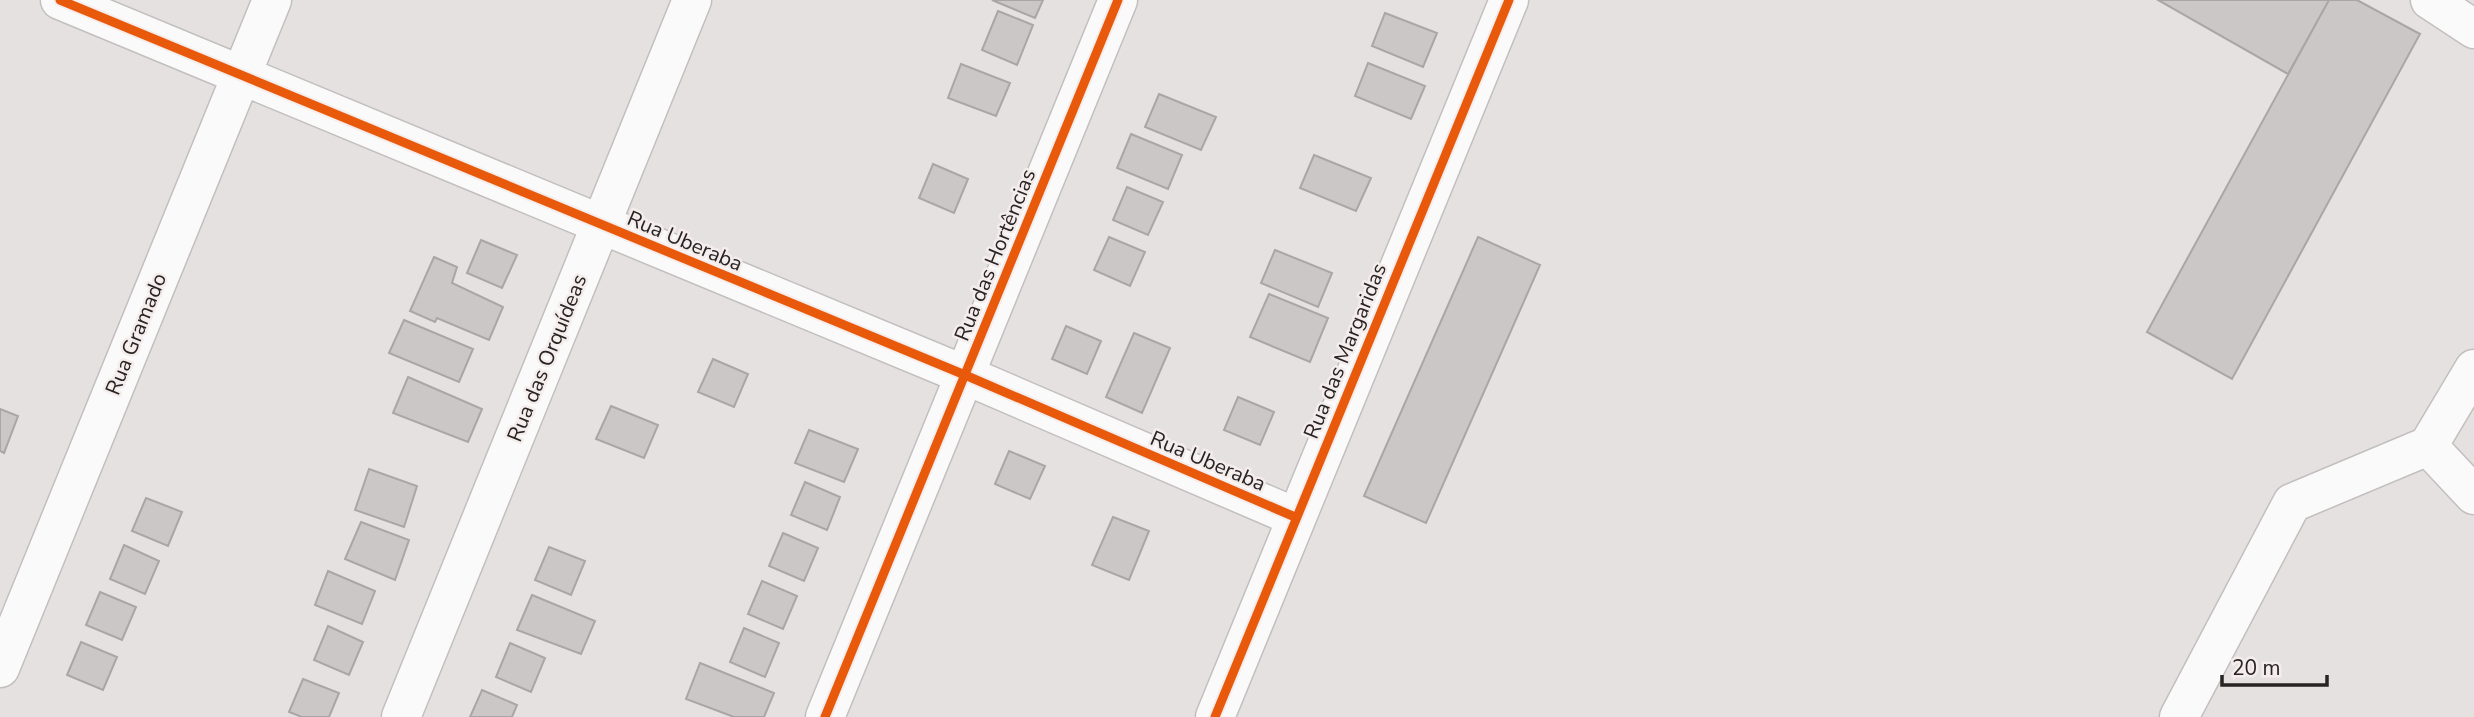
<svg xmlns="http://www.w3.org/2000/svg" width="2474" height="717" font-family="'Nunito Sans',sans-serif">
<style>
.building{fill:#cbc7c7;stroke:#a9a6a5;stroke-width:2}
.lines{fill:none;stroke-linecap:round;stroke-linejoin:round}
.minor-casing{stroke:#c3bfbf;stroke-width:41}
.minor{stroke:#fbfafa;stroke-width:38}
.cycleway-casing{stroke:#f5edec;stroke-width:13}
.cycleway{stroke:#e8590c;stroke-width:9}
.labels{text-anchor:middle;stroke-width:5;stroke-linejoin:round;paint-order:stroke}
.street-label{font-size:21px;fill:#272423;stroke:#f5edec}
</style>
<rect width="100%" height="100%" fill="#e6e1e1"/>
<!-- building -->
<path class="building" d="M992,0H1043L1035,18Z
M2158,0H2329L2288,74Z
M2329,0H2357L2420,34L2232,379L2147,332Z
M998,11L1033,25L1017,65L982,50Z
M1385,13L1437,33L1423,67L1372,46Z
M1368,63L1425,86L1411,119L1355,96Z
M961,64L1010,83L996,116L948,98Z
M1159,94L1216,117L1201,150L1145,127Z
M1131,134L1182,155L1168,189L1117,168Z
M1314,155L1371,178L1356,211L1300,188Z
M933,164L968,179L954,213L919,198Z
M1127,187L1163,202L1148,235L1113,220Z
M1109,237L1145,252L1130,286L1094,270Z
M1478,237L1540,265L1426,523L1364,496Z
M481,240L517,255L502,288L467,273Z
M1275,250L1332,273L1318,307L1261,283Z
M434,257L457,267L452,283L503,307L489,340L437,318L435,322L410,311Z
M1269,294L1328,318L1310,362L1250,337Z
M404,320L473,349L459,382L389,353Z
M1066,326L1101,341L1087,374L1052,359Z
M1134,333L1170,348L1142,413L1106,397Z
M713,359L748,374L734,407L698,392Z
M408,377L482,409L468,442L393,413Z
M1238,397L1274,412L1260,445L1224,430Z
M611,406L658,425L644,458L596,439Z
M0,409L18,416L4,453L0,451Z
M809,430L858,449L844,482L795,463Z
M1009,451L1045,466L1030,499L995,484Z
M369,469L417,486L404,527L355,510Z
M805,482L840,497L827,530L791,515Z
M146,498L182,512L168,546L132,531Z
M1113,517L1149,531L1129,580L1092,565Z
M361,522L409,540L395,580L345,559Z
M783,533L818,548L804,581L769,566Z
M124,545L159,561L145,594L110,579Z
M549,547L585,561L571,595L535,580Z
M328,571L375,591L362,624L315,605Z
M762,581L797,596L783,629L748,614Z
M100,592L136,607L122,640L86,625Z
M532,595L595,621L581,654L517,630Z
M328,626L363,642L349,675L314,660Z
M744,628L779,643L765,677L730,662Z
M81,642L117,657L103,690L67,675Z
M510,643L545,658L531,692L496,677Z
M700,663L774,693L764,717H734L686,699Z
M303,679L339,693L329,717H302L289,712Z
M482,690L517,705L512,717H470Z"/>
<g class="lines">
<defs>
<path id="minor" d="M60,0L965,375L1295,517
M2430,0L2474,29
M2474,369L2428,446L2474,495
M0,668L272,0
M401,717L692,0
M825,717L1118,0
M1215,717L1509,0
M2179,717L2292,503L2428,446"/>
</defs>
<!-- minor casing -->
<use href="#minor" class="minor-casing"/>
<!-- minor -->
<use href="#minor" class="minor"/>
<defs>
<path id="cycleway" d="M60,0L965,375L1295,517
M825,717L1118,0
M1215,717L1509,0"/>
</defs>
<!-- cycleway casing -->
<use href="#cycleway" class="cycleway-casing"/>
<!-- cycleway -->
<use href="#cycleway" class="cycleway"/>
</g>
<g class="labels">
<!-- street labels -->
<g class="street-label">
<text transform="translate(685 241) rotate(23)" y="7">Rua Uberaba</text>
<text transform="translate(995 255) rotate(-68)" y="7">Rua das Hortências</text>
<text transform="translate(136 334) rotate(-68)" y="7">Rua Gramado</text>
<text transform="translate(1345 351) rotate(-68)" y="7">Rua das Margaridas</text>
<text transform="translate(547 358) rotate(-68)" y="7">Rua das Orquídeas</text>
<text transform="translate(1208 461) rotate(23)" y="7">Rua Uberaba</text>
</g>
</g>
<!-- scale -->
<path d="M2222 675v10h105v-10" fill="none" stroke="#272423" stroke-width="3.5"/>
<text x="2232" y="675" font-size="21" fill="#272423" stroke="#f5edec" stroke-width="5" paint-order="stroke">20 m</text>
</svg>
